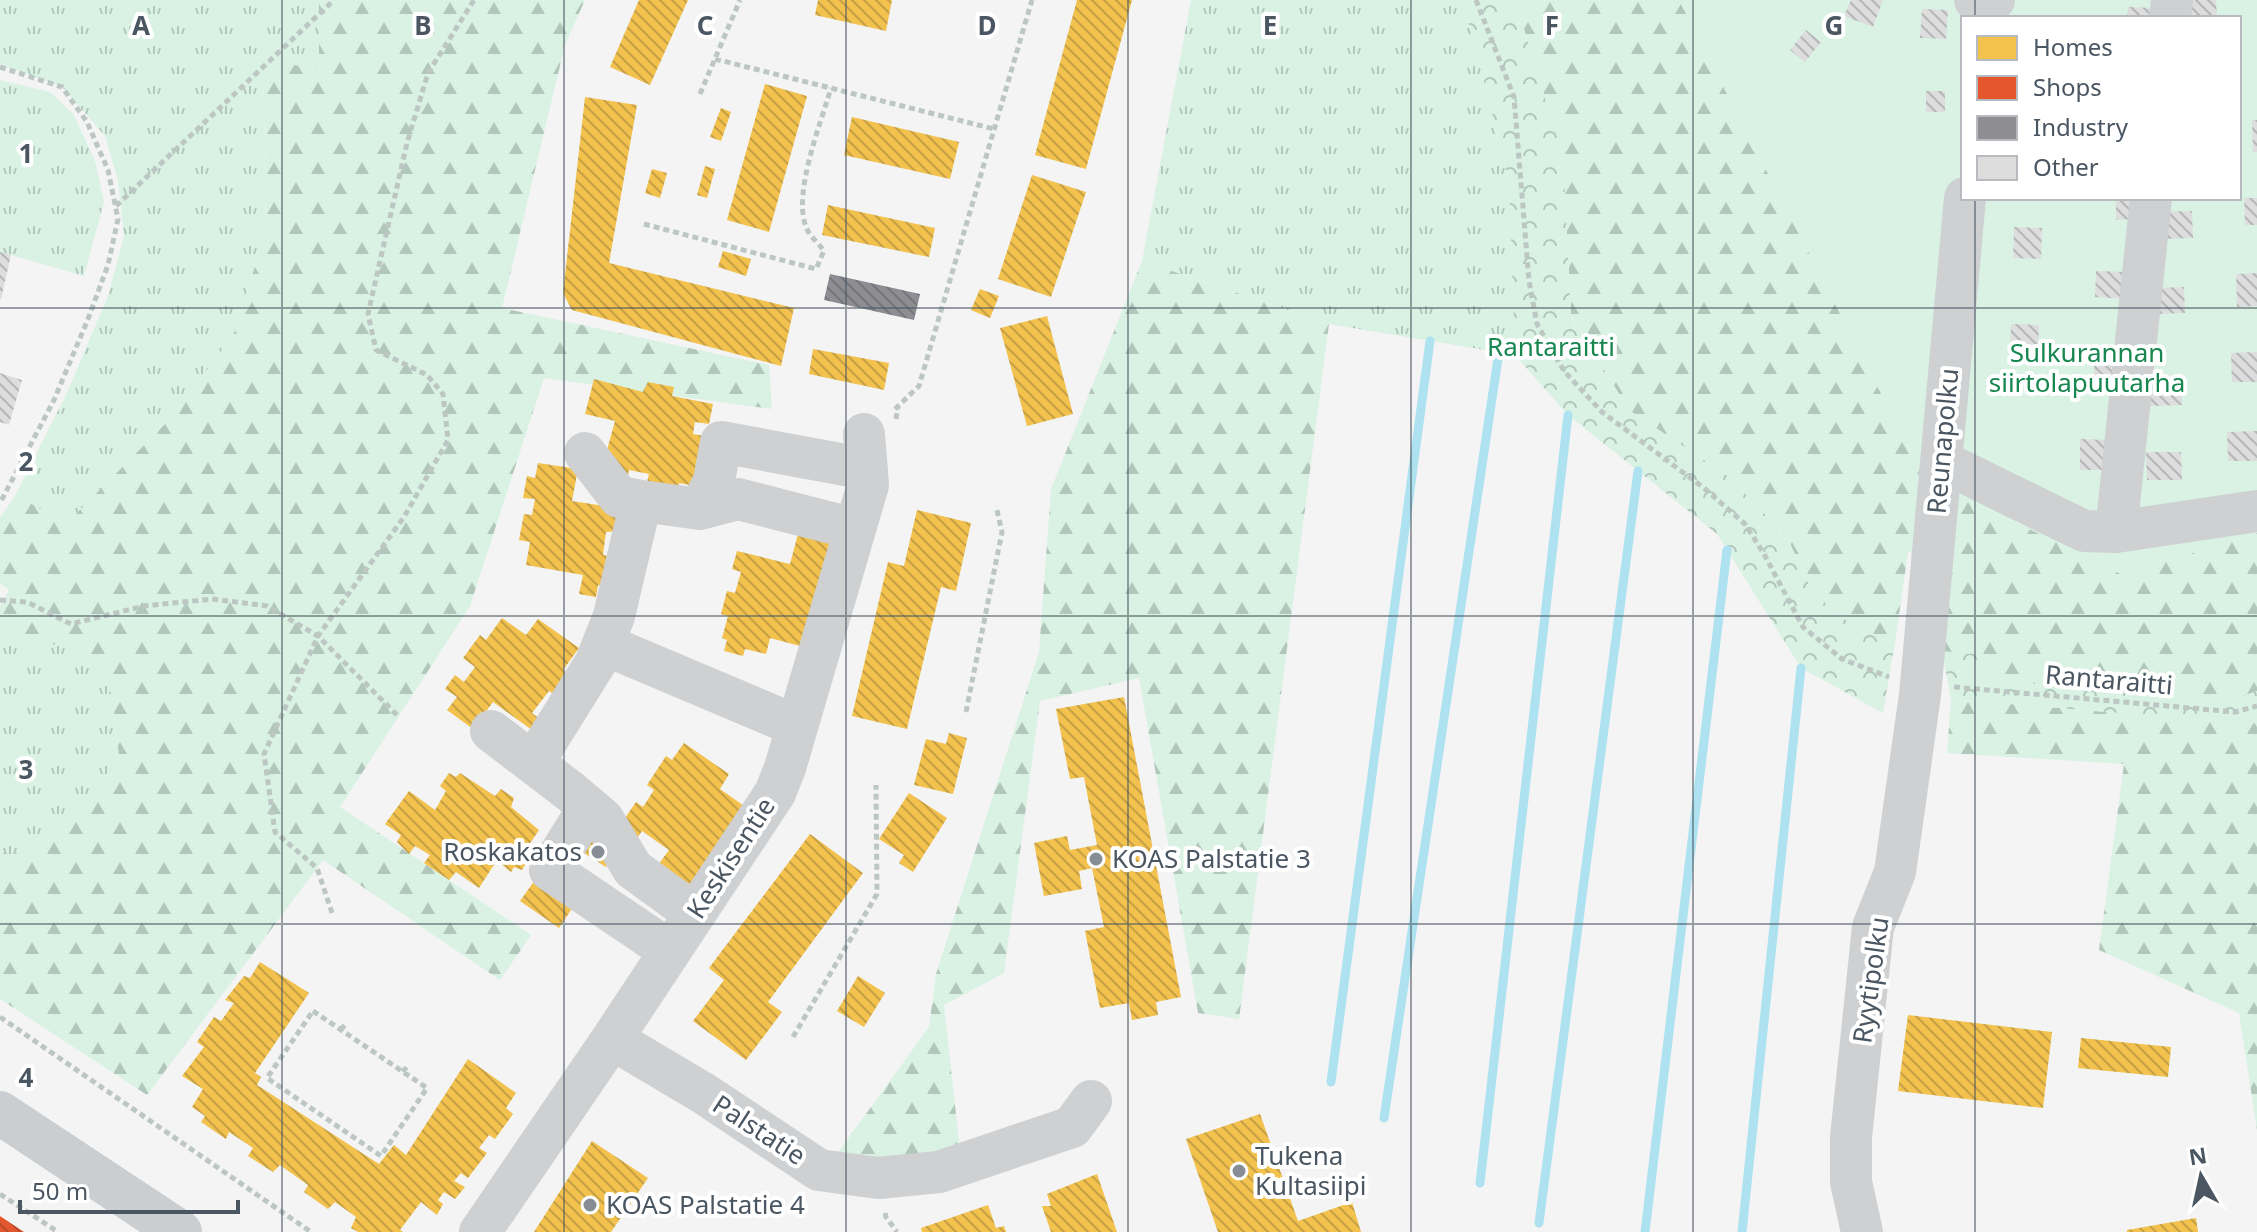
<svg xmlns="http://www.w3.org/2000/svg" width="2257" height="1232" font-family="'Noto Sans',sans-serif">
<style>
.grass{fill:url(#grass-tufts)}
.forest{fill:url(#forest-firs)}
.park{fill:url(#park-crowns)}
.garden{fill:#d9f2e3;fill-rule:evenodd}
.homes{fill:url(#homes-back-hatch)}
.shops{fill:url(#shops-back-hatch)}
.industry{fill:url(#industry-back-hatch)}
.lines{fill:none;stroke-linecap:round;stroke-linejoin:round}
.stream{stroke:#aee2f0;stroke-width:9}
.building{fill:url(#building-back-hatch)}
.path{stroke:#bcc7c4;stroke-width:5;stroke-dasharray:6 4;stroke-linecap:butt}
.minor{stroke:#ced0d2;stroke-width:42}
.major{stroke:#caced1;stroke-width:44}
.grid{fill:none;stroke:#4a5661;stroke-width:2;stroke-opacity:0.55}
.poi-dot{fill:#868d94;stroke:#fff;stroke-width:3}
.labels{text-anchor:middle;stroke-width:8;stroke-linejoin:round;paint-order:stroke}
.park-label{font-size:26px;fill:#17864f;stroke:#fff}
.street-label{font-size:26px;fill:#4a5661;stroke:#fff}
.poi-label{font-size:26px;fill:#4a5661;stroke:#fff;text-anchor:start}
.grid-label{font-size:26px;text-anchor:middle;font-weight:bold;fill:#4a5661;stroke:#fff;stroke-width:8;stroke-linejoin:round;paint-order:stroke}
</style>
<defs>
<pattern id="grass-tufts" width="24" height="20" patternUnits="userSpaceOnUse" patternTransform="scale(2)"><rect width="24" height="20" fill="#d9f2e3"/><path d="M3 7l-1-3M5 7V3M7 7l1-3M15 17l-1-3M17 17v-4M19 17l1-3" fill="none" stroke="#b2c7bb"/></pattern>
<pattern id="forest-firs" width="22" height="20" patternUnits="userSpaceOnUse" patternTransform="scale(2)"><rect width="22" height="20" fill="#d9f2e3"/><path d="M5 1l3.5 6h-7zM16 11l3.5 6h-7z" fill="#b2c7bb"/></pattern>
<pattern id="park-crowns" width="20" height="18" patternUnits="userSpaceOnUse" patternTransform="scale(2)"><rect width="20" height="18" fill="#d9f2e3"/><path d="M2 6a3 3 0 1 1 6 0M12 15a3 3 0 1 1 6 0" fill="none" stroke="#b2c7bb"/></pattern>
<pattern id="homes-back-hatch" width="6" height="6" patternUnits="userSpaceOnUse" patternTransform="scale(2)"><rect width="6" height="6" fill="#f2c14e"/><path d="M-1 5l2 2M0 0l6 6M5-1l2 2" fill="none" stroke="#c6a044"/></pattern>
<pattern id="shops-back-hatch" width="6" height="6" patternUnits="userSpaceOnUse" patternTransform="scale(2)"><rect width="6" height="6" fill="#e4572e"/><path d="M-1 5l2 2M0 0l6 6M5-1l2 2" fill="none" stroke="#bb4b2b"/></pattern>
<pattern id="industry-back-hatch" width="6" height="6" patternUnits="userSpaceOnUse" patternTransform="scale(2)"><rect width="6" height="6" fill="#8d8d92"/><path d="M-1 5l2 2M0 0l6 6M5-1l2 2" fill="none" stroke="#75767b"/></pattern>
<pattern id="building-back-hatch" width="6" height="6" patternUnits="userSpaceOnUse" patternTransform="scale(2)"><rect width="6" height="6" fill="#ddddde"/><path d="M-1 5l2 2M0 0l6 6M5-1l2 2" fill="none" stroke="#b5b6b7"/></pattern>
</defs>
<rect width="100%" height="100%" fill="#f4f4f4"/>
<!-- grass -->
<path class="grass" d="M0,0H319V69L263,61L266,231L233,336L168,421L65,525L16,494L66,395L108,296L124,236L118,181L105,136L62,87L0,64Z
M1191,0H1461L1471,30L1509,181L1515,355L1329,324L1142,261Z
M0,80L50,92L74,115L95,161L104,202L84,276L0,252Z
M0,640L86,647L112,694L119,756L83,815L10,856L0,848Z"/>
<!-- forest -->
<path class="forest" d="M319,0H585L565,45L502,308L769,365L772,409L544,378L470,606L340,807L531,935L500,980L323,860L147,1095L0,999V848L10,856L83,815L119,756L112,694L86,647L0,640V606L9,590L0,583V518L16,494L65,525L168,421L233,336L266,231L263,60L319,69Z
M1515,0H1679L1924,477L2123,575L2257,533V691L2227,702L1981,679L1942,651L1948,558L1908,552L1895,643L1854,627L1812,593L1787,537L1729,477L1629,410L1571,316L1563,157Z
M1142,261L1329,324L1239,1019L1198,1013L1139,678L1040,701L1004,973L944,1005L960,1151L935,1159L834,1158L929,1027L936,974L1039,652L1051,489Z
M1951,699L2251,724L2257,722V1130L2239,1013L2099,950L2124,764L1947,753Z"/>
<!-- park -->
<path class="park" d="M1461,0H1515L1563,157L1571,317L1629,410L1729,477L1787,537L1813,593L1854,627L1895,643L1883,713L1801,668L1717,534L1568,415L1515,355L1509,181L1471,30Z
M1942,651L1983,655L1982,679L2227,702L2257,691V722L2251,724L1951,699Z"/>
<!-- garden -->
<path class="garden" d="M1679,0H2257V533L2123,575L1924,477ZM1963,18H2239V198H1963Z"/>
<!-- homes -->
<path class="homes" d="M639,0H688L650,85L610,67Z
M818,0H892L886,31L815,15Z
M1077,0H1132L1086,169L1035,155Z
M765,84L807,96L769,232L727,220Z
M585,97L637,105L609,263L794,308L781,366L572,310L563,293Z
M721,108L731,112L721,141L710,137Z
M852,117L959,142L950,179L844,155Z
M705,166L715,169L707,198L697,195Z
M652,169L667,173L660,198L645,193Z
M1032,175L1086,192L1051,297L998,279Z
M828,205L935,228L929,257L822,235Z
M723,251L751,259L746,276L718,267Z
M980,289L999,296L990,318L971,310Z
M1047,316L1073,414L1027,426L1000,328Z
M813,349L889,363L884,390L809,374Z
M594,379L643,392L648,382L674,387L672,396L713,404L709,424L695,422L693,434L710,437L700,487L679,483L678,488L647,482L649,474L629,470L627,479L604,461L615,421L585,414Z
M538,463L578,469L572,501L611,507L623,516L619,531L606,532L603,555L612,556L607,587L598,585L596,597L579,594L583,575L526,565L530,542L519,540L524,514L532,515L535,499L523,498L527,476L535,478Z
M917,510L971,523L956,591L941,587L907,729L852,716L888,562L904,566Z
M798,534L833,544L800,646L770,638L766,654L745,649L743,656L724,651L727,640L722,638L728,616L721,614L727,591L735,593L741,572L732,569L737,551L790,564Z
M502,618L526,635L538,619L579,648L563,670L570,675L555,695L549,691L532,713L540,719L532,730L493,702L473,729L447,710L457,697L445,689L455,675L464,682L475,667L463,658L480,635L486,640Z
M1124,697L1181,997L1156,1002L1158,1015L1132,1020L1129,1003L1100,1008L1085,931L1104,927L1092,868L1079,871L1082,889L1044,896L1034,843L1067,836L1070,850L1097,845L1084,777L1070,779L1056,709Z
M949,733L967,738L953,794L914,785L926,739L946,744Z
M684,743L729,774L720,789L747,808L686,894L653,872L669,850L642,831L634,843L616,831L636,802L643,807L654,790L647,785L666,756L672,760Z
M449,773L456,777L460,773L495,796L501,789L514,798L511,807L539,830L525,851L531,855L522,870L514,867L511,872L497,860L479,888L456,872L449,880L424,863L430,855L415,846L409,854L397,842L401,835L385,824L409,791L435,810L446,791L440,786Z
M909,793L947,818L913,872L899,863L904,855L879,839Z
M810,834L863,873L768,1002L782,1012L746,1060L693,1021L724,980L709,968Z
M590,837L615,853L606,867L581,851Z
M535,880L573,907L559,928L520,901Z
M260,962L309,993L255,1073L261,1077L257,1085L379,1164L394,1145L406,1155L468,1059L516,1093L506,1108L513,1114L495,1139L489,1135L479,1148L487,1153L468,1178L461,1173L454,1181L465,1187L455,1199L444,1192L438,1200L443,1204L437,1215L421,1202L400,1230L403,1232H358L351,1228L356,1217L335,1202L328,1209L304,1192L308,1185L280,1165L273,1172L248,1156L253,1148L229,1132L226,1139L201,1122L205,1116L192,1107L203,1089L182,1076L204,1047L197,1042L214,1017L221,1021L234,1003L225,1000L244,976L250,978Z
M858,976L885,993L864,1027L837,1011Z
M1908,1015L2052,1032L2043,1108L1898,1091Z
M2081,1038L2171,1047L2168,1077L2078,1068Z
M1260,1114L1298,1221L1352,1202L1361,1232H1218L1186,1139Z
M592,1141L648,1178L611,1232H534Z
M1097,1174L1117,1232H1051L1042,1206H1051L1047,1194Z
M988,1205L996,1228L1004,1226L1006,1232H922L921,1228Z
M2196,1218L2198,1232H2127V1230Z"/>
<!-- shops -->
<path class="shops" d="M0,1216L24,1232H0Z"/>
<!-- industry -->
<path class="industry" d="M830,274L920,294L914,320L824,300Z"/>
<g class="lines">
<!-- stream -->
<path class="stream" d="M1331,1082L1430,341
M1384,1118L1499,352
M1480,1183L1568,415
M1539,1223L1638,471
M1645,1232L1727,550
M1742,1232L1801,668"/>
</g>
<!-- building -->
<path class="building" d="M1851,0H1883L1873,27L1844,16Z
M2184,0H2216L2217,18H2185Z
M2128,7L2155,8L2154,18H2127Z
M1922,9L1948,10L1946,39L1920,38Z
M1806,30L1821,42L1805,62L1790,50Z
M1926,91H1945V112H1926Z
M2252,120H2257V152H2253Z
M2116,198H2136V219L2116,220Z
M2244,198H2257V225H2245Z
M2192,211L2193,238L2162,239L2161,212Z
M2014,227L2042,228L2041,259L2013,258Z
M0,252L11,255L1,299H0Z
M2096,271L2126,272L2125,299L2095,297Z
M2257,273V306L2237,307L2236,274Z
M2184,287L2185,313L2156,314L2155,288Z
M2011,324L2039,325L2038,355L2010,354Z
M2257,352V382H2232L2231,353Z
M2095,356L2116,357L2114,387L2093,385Z
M0,373L22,380L9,425L0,422Z
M2149,376H2181L2182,405L2150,406Z
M2257,431V461H2228L2227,432Z
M2080,439L2108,440L2107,470H2080Z
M2146,452H2181L2182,480H2147Z"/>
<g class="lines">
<!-- path -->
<path class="path" d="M1476,0L1514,97L1529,281L1537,324L1564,371L1602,412L1704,488L1745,524L1764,554L1803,627L1842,659L1889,677
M715,59L994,129
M0,67L62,87L87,122L108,170L118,219L108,265L88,319L54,400L0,503
M700,94L740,0
M116,206L334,0
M644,224L816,269L824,251C819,244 812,238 808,231C790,199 821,123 831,88
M895,409L919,386L1032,0
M896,419L898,407
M0,600L27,602L71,624L144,606L212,599L267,606L318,636L398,716
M1954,687L2235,712L2257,706
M966,712L1002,532L996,506
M332,913L317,868L275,832L264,754L318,636L404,517L448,440L443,394L427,375L376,350L368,314L407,143L428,73L474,0
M313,1011L427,1088L381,1156L267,1078Z
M0,1017L311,1232
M341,1030L346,1023
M793,1037L877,894L876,785
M403,1072L408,1065
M0,1194L58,1232
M885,1213L886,1217L897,1232"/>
<!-- minor -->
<path class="minor" d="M1975,0H1994
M2170,18L2172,0
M1941,461L2084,531L2116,532L2257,511
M641,501L700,509L738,499L855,529
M700,509L714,481L721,442L867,469
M2116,532L2151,198
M603,644L797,726
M491,731L571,792L603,819L633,869L695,914
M533,763L596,662L614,616L641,501L619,497L585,453
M589,807L550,870L670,951
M612,1039L703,1093L819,1170L878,1178L939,1172L1072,1127L1091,1101
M480,1232L612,1039L775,793L785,768L868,485L864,434
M1862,1232L1851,1182V1137L1873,927L1895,872L1920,695L1965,198"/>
<!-- major -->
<path class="major" d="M0,1113L180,1232"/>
</g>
<!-- grid -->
<path class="grid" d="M282,0V1232M564,0V1232M846,0V1232M1128,0V1232M1411,0V1232M1693,0V1232M1975,0V18M1975,198V1232M0,308H2257M0,616H2257M0,924H2257"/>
<!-- markers -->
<g class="poi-dot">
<circle cx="598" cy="852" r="8"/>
<circle cx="1096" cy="859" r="8"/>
<circle cx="1239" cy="1171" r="8"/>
<circle cx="590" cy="1205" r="8"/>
</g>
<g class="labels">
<!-- park labels -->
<g class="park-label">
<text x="1551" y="356">Rantaraitti</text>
<text x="2087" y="362">Sulkurannan<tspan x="2087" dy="30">siirtolapuutarha</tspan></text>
</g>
<!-- street labels -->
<g class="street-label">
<text transform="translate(1943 441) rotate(-85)" y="9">Reunapolku</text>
<text transform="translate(2109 680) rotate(5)" y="9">Rantaraitti</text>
<text transform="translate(731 858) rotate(-57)" y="9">Keskisentie</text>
<text transform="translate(1871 980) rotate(-82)" y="9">Ryytipolku</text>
<text transform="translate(759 1130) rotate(33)" y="9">Palstatie</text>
</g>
<!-- poi labels -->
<g class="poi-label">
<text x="582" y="861" text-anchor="end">Roskakatos</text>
<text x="1112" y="868">KOAS Palstatie 3</text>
<text x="1255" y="1165">Tukena<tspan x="1255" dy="30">Kultasiipi</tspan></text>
<text x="606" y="1214">KOAS Palstatie 4</text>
</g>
</g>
<g class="grid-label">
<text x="141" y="35">A</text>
<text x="423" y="35">B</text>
<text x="705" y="35">C</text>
<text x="987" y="35">D</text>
<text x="1270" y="35">E</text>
<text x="1552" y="35">F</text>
<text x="1834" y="35">G</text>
<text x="26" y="163">1</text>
<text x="26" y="471">2</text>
<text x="26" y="779">3</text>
<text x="26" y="1087">4</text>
</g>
<!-- legend -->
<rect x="1961" y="16" width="280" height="184" fill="#ffffff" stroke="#b7bbc0" stroke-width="2"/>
<rect x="1977" y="36" width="40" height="24" fill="#f2c14e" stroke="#b7bbc0" stroke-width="2"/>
<text x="2033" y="56" font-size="24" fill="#4a5661">Homes</text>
<rect x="1977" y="76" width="40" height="24" fill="#e4572e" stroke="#b7bbc0" stroke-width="2"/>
<text x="2033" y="96" font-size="24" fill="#4a5661">Shops</text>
<rect x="1977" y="116" width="40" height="24" fill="#8d8d92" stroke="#b7bbc0" stroke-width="2"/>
<text x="2033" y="136" font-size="24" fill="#4a5661">Industry</text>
<rect x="1977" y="156" width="40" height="24" fill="#ddddde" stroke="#b7bbc0" stroke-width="2"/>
<text x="2033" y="176" font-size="24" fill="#4a5661">Other</text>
<!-- north arrow -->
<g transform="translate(2201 1176) rotate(351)" stroke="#ffffff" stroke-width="6" paint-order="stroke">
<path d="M0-6L14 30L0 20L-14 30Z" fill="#4a5661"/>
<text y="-12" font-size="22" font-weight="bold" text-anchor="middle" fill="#4a5661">N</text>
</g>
<!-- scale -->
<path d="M20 1200v12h218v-12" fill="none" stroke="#4a5661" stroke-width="4"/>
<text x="32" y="1200" font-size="24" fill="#4a5661" stroke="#ffffff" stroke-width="6" paint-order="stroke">50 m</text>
</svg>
